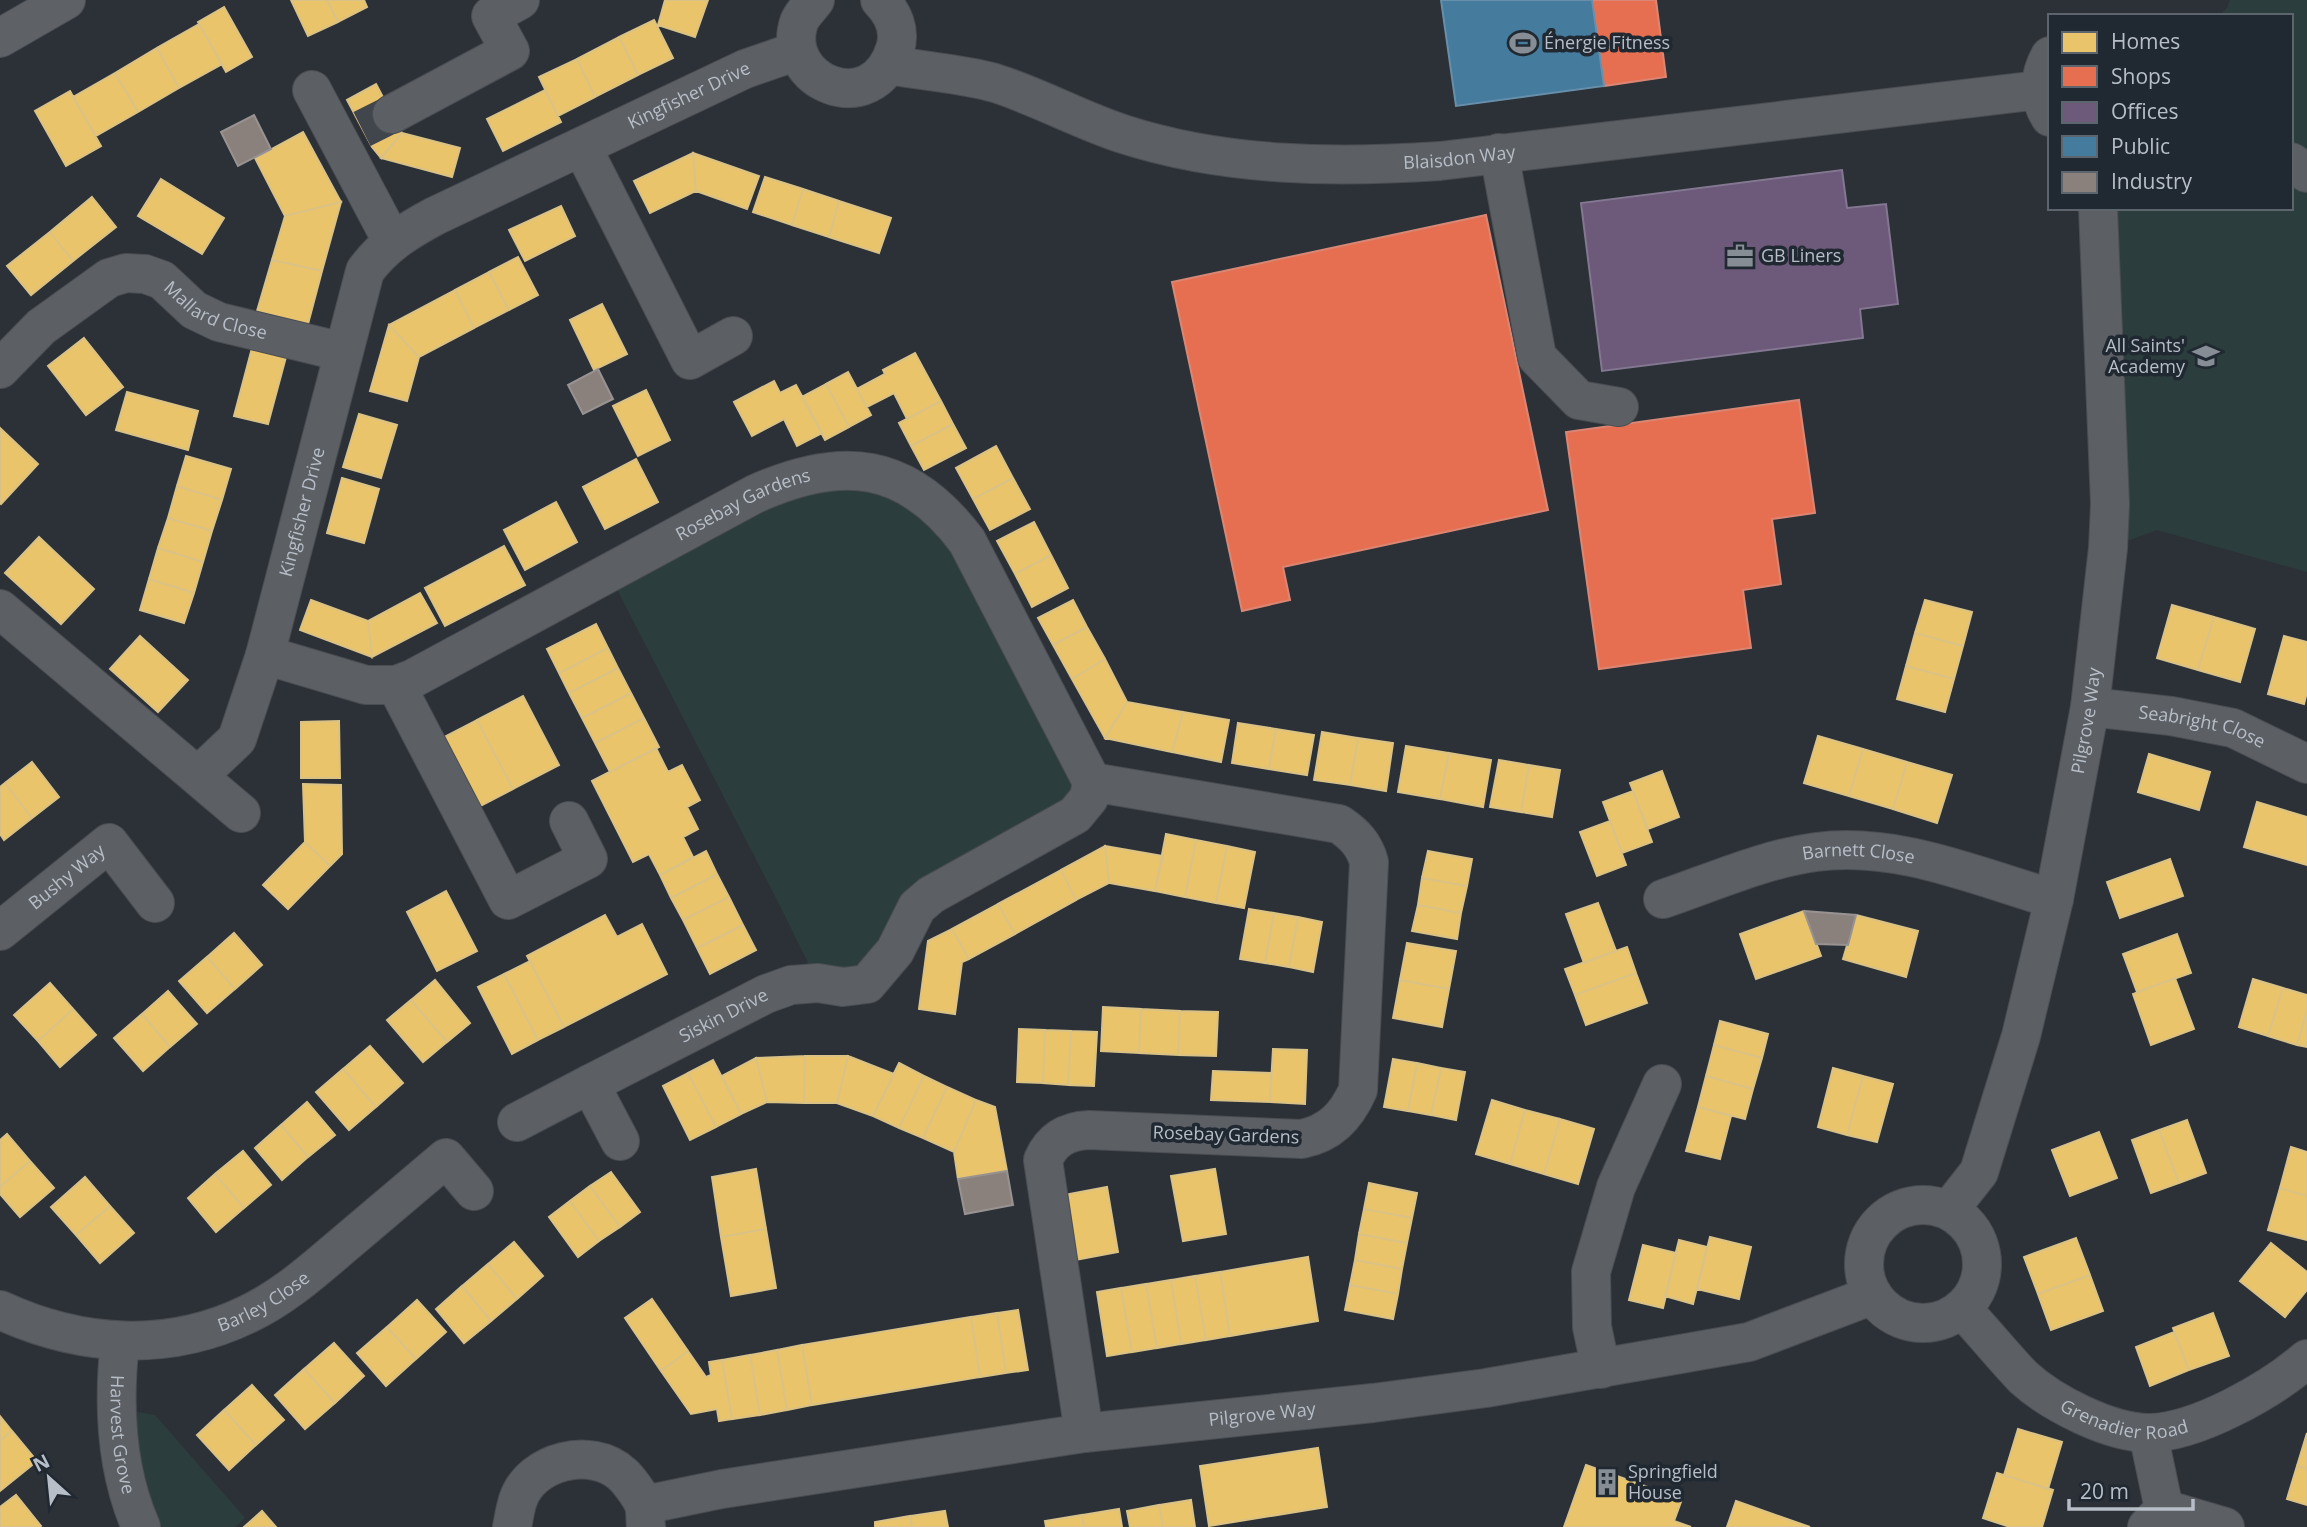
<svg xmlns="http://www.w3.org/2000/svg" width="2307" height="1527" font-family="'Open Sans',sans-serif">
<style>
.green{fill:#2c3d3e}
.homes{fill:#e9c46a;stroke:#dac286;stroke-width:2}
.shops{fill:#e76f51;stroke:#d98774;stroke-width:2}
.offices{fill:#6d597a;stroke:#837791;stroke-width:2}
.public{fill:#457b9d;stroke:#678faa;stroke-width:2}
.industry{fill:#8a817c;stroke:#989392;stroke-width:2}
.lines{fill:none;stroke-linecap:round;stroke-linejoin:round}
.minor-tunnel{stroke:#41464d;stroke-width:38;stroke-dasharray:38 19;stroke-linecap:butt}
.minor-casing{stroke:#4a4d52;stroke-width:40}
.major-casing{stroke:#4a4e54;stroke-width:40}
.minor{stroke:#5c6065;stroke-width:38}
.major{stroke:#5e6267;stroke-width:38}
.labels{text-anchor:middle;stroke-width:7;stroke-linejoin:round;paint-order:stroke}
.poi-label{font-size:18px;fill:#b7bec7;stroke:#202831;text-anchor:start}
.street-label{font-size:18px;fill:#b7bec7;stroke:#202831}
</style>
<rect width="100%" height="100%" fill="#2c3137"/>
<!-- green -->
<path class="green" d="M2230,0H2307V572L2157,530L2108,548L2098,208H2291V16H2218L2227,8Z
M807,474L929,499L1092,782L959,880L895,951L818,983L780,906L609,574Z
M116,1408L155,1415L245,1518L235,1527H141Z"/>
<!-- homes -->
<path class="homes" d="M291,0H327L338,22L308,36Z
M327,0H364L367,7L338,22Z
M665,0H708L695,37L658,25Z
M224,7L252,57L226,72L198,22Z
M654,20L673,58L638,75L619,37Z
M199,24L222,64L179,88L157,48Z
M619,37L638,75L595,97L577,59Z
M157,48L179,88L138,112L115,73Z
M577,59L595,97L558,116L539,77Z
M115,73L138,112L96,136L73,97Z
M376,84L402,133L381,158L372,147L347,100Z
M545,90L561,122L503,151L487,119Z
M70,91L101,146L66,166L35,111Z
M303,132L341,202L285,216L255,158Z
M402,133L460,148L452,177L381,158Z
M693,153L696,191L650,213L634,181Z
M693,153L759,176L747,209L696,191Z
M765,177L803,189L792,225L753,212Z
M161,179L224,218L202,254L138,216Z
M803,189L839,201L829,237L792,225Z
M92,197L116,227L73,261L50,232Z
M839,201L891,218L879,253L829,237Z
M341,202L322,271L272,260L285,216Z
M561,206L575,236L525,261L509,230Z
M50,232L73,261L31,295L7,266Z
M518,257L538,295L509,310L489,272Z
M272,260L322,271L308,324L257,311Z
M489,272L509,310L474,328L455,290Z
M455,290L474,328L419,357L389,325Z
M602,304L627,354L594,370L570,320Z
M389,325L419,357L407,401L370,391Z
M84,338L123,387L86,415L48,366Z
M252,348L286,357L268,424L234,416Z
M915,353L941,401L907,419L894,393L867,407L857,389L885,374L883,370Z
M848,372L871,415L849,427L826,384Z
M774,381L780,393L796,385L822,433L797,446L784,419L752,436L734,402Z
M826,384L849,427L825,440L802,397Z
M646,390L670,440L638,456L613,406Z
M127,392L198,411L188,450L116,430Z
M941,401L953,424L911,446L899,423Z
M359,414L397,425L381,478L343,467Z
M953,424L966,448L924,470L911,446Z
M0,428L38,464L1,504L0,503Z
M996,446L1013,478L973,499L956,468Z
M186,456L231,469L222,500L177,486Z
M636,459L658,502L605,529L583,487Z
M342,478L379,489L364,543L327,533Z
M1013,478L1030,509L990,530L973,499Z
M177,486L222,500L212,531L168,518Z
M556,502L577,542L525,570L504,530Z
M168,518L212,531L203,562L158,548Z
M1034,522L1051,555L1015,574L997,541Z
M39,537L94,589L61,624L5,573Z
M504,546L525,585L445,626L425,588Z
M158,548L203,562L194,593L149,579Z
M1051,555L1068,588L1032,607L1015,574Z
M149,579L194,593L184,623L140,610Z
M420,593L437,623L372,657L368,621Z
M311,600L368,621L372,657L300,630Z
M1073,600L1087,627L1053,645L1038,618Z
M1925,600L1972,612L1963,646L1915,633Z
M2172,605L2214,617L2198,670L2157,658Z
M2214,617L2255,629L2240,682L2198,670Z
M596,624L608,648L559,673L547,649Z
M1087,627L1105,659L1072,679L1053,645Z
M1915,633L1963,646L1954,679L1906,666Z
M140,636L188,680L158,712L110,669Z
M2284,636L2307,642V692L2304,704L2268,694Z
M608,648L618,668L569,693L559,673Z
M1105,659L1127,702L1105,738L1072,679Z
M1906,666L1954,679L1945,712L1897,699Z
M618,668L631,693L582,718L569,693Z
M631,693L644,718L595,743L582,718Z
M523,696L559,765L513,789L477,720Z
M1127,702L1183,712L1172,752L1105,738Z
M1183,712L1229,720L1221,762L1172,752Z
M644,718L659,747L610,772L595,743Z
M477,720L513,789L467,813L431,744Z
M339,721L340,778H301V722Z
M1238,723L1276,729L1269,769L1232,763Z
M1276,729L1314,735L1307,775L1269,769Z
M1322,732L1358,738L1350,785L1314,780Z
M1818,736L1863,749L1849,796L1804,783Z
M1358,738L1393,743L1386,791L1350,785Z
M1406,746L1449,753L1440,799L1398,792Z
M656,748L668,772L682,765L700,800L687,807L698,829L683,837L693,857L660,875L649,854L633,862L592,781Z
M1863,749L1907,762L1893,809L1849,796Z
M1449,753L1491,760L1483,807L1440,799Z
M2149,754L2210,772L2199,810L2138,792Z
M1499,760L1529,765L1521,812L1490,807Z
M32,762L59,797L32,818L5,783Z
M1907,762L1952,775L1937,823L1893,809Z
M1529,765L1560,770L1552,817L1521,812Z
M1662,771L1679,817L1648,829L1630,783Z
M5,783L32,818L4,840L0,834V787Z
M303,784L341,785L342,854L330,866L305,842Z
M1633,791L1652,842L1622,853L1603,802Z
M2257,802L2307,817V865L2244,847Z
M1610,821L1626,865L1597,876L1580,832Z
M1166,834L1196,840L1185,897L1155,891Z
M1196,840L1227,846L1216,903L1185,897Z
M305,842L330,866L288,909L263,885Z
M1105,846L1109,883L1076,900L1061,870Z
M1105,846L1163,856L1155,891L1109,883Z
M1227,846L1255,852L1244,908L1216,903Z
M706,851L717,874L671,898L660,875Z
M1428,851L1472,859L1467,886L1422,878Z
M2170,859L2183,896L2120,918L2107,882Z
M1061,870L1076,900L1015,934L998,904Z
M717,874L729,897L683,920L671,898Z
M1422,878L1467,886L1461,913L1418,905Z
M446,891L477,951L437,971L407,912Z
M729,897L743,925L697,948L683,920Z
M1598,903L1616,951L1584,963L1566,914Z
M998,904L1015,934L969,959L952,929Z
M1418,905L1461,913L1457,939L1412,931Z
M1249,909L1274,913L1265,963L1240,959Z
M1804,911L1821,956L1756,979L1740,934Z
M1274,913L1298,917L1289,967L1265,963Z
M605,915L617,937L642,924L667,974L564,1027L527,956Z
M1856,915L1918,931L1906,977L1843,959Z
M1298,917L1322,922L1313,972L1289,967Z
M743,925L756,950L710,974L697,948Z
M952,929L969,959L962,962L955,1014L919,1009L928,941Z
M234,933L262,965L235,989L207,957Z
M2177,934L2191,973L2137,992L2123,954Z
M1407,943L1456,951L1449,989L1400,980Z
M1627,947L1636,973L1575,995L1565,969Z
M207,957L235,989L207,1013L179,981Z
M530,961L564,1027L538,1040L504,974Z
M1636,973L1647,1003L1586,1025L1575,995Z
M504,974L538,1040L512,1054L478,987Z
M2175,978L2194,1029L2151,1045L2133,994Z
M2253,979L2283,988L2268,1036L2239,1027Z
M435,980L470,1023L447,1042L411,1000Z
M1400,980L1449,989L1442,1027L1393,1018Z
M50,983L73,1009L38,1041L14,1015Z
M2283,988L2307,995V1010L2297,1045L2268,1036Z
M168,991L197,1024L170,1047L142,1014Z
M411,1000L447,1042L423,1062L387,1020Z
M1103,1007L1141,1009L1139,1053L1101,1051Z
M73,1009L96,1035L60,1067L38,1041Z
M1141,1009L1180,1011L1178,1055L1139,1053Z
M2307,1010V1047L2297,1045Z
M1180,1011L1218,1012L1216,1056L1178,1055Z
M142,1014L170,1047L143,1071L114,1038Z
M1720,1021L1768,1034L1762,1058L1714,1045Z
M1019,1029L1045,1030L1043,1083L1017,1082Z
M1045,1030L1071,1031L1068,1085L1043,1083Z
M1071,1031L1097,1032L1094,1086L1068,1085Z
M1714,1045L1762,1058L1753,1089L1706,1076Z
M370,1046L403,1083L376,1107L343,1069Z
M1273,1049L1307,1050L1305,1104L1270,1102Z
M805,1056L804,1103L767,1102L756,1058Z
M805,1056H848L837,1103H804Z
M848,1056L894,1074L873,1116L837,1103Z
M756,1058L767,1102L741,1114L722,1076Z
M1393,1059L1417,1063L1408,1111L1384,1107Z
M713,1060L741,1114L716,1127L688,1073Z
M899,1063L924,1076L899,1128L873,1116Z
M1417,1063L1441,1068L1431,1115L1408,1111Z
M1441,1068L1465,1072L1456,1120L1431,1115Z
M1833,1068L1863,1076L1847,1135L1818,1127Z
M343,1069L376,1107L349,1130L316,1092Z
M1213,1071L1271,1073L1270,1102L1211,1100Z
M688,1073L716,1127L690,1140L663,1086Z
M924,1076L947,1087L923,1138L899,1128Z
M1706,1076L1753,1089L1745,1119L1698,1107Z
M1863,1076L1893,1084L1877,1142L1847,1135Z
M947,1087L976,1100L954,1152L923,1138Z
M976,1100L995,1107L1007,1171L958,1179L954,1152Z
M1492,1100L1525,1110L1510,1164L1476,1154Z
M307,1102L335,1135L308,1157L281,1125Z
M1698,1107L1731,1116L1720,1159L1686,1151Z
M1525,1110L1560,1119L1544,1174L1510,1164Z
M1560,1119L1594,1129L1578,1184L1544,1174Z
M2187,1120L2206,1173L2179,1183L2159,1130Z
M281,1125L308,1157L282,1180L255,1148Z
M2159,1130L2179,1183L2151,1193L2132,1140Z
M2099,1132L2117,1178L2070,1196L2052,1150Z
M7,1134L30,1161L0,1187V1140Z
M2291,1147L2307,1152V1196L2280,1188Z
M243,1151L271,1185L244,1208L215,1174Z
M30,1161L54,1188L20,1217L0,1194V1187Z
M756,1169L766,1229L721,1237L712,1177Z
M1215,1169L1226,1234L1183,1241L1171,1176Z
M611,1172L640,1212L620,1227L590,1186Z
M215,1174L244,1208L216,1232L188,1198Z
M85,1177L110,1206L76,1235L51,1207Z
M1369,1183L1417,1193L1412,1218L1364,1209Z
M590,1186L620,1227L599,1241L570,1201Z
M1107,1187L1118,1252L1075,1260L1064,1195Z
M2280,1188L2307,1196V1240L2268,1230Z
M570,1201L599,1241L578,1257L549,1217Z
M110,1206L134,1233L100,1263L76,1235Z
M1364,1209L1412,1218L1407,1243L1359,1234Z
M766,1229L776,1288L731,1296L721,1237Z
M1359,1234L1407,1243L1402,1269L1355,1260Z
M1710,1237L1751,1247L1739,1299L1697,1289Z
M2076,1238L2090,1275L2038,1294L2024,1257Z
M1679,1240L1707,1247L1693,1304L1665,1296Z
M514,1242L543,1276L517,1299L488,1264Z
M2271,1243L2307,1272V1290L2285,1317L2240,1281Z
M1643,1245L1676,1253L1663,1308L1629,1300Z
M1308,1257L1318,1321L1230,1336L1220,1272Z
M1355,1260L1402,1269L1398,1294L1350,1285Z
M488,1264L517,1299L491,1321L462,1286Z
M1220,1272L1230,1336L1206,1340L1195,1276Z
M2090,1275L2103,1311L2051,1330L2038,1294Z
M1195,1276L1206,1340L1181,1344L1171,1280Z
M1171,1280L1181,1344L1157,1348L1146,1284Z
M1146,1284L1157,1348L1132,1352L1121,1288Z
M1350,1285L1398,1294L1393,1319L1345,1310Z
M462,1286L491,1321L464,1343L436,1309Z
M1121,1288L1132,1352L1107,1356L1097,1292Z
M652,1299L688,1351L661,1371L625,1318Z
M417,1300L446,1332L416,1359L387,1327Z
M1018,1310L1028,1370L1006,1373L997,1313Z
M997,1313L1006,1373L980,1377L971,1317Z
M2213,1313L2229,1356L2189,1370L2173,1328Z
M971,1317L980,1377L812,1405L802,1345Z
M387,1327L416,1359L386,1386L357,1353Z
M2174,1332L2189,1370L2150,1386L2136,1347Z
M334,1343L364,1376L335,1403L304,1369Z
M802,1345L812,1405L787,1410L777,1350Z
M777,1350L787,1410L760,1415L750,1355Z
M688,1351L706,1377L711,1375L709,1362L722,1360L732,1419L719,1421L717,1409L691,1414L661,1371Z
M750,1355L760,1415L732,1419L722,1360Z
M304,1369L335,1403L305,1429L275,1395Z
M252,1385L284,1420L256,1445L224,1410Z
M224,1410L256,1445L229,1470L197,1435Z
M0,1416L12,1431L0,1441Z
M2018,1429L2062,1442L2048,1489L2004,1475Z
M12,1431L37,1461L0,1491V1441Z
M2307,1433V1469L2297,1466Z
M1318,1448L1327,1507L1209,1526L1200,1466Z
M1586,1465L1682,1499L1674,1521L1691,1527H1564Z
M2297,1466L2307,1469V1505L2287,1499Z
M1997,1473L2053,1490L2042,1527H2010L1983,1518Z
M16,1495L41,1526L40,1527H0V1507Z
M1191,1500L1195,1527H1163L1159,1505Z
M1736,1501L1810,1527H1727Z
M1159,1505L1163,1527H1130L1127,1511Z
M1119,1509L1122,1527H1084L1082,1515Z
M262,1511L276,1527H244Z
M945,1511L948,1527H912L910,1516Z
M1082,1515L1084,1527H1046L1045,1521Z
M910,1516L912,1527H875V1522Z"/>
<!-- shops -->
<path class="shops" d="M1592,0H1656L1666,77L1604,86Z
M1486,215L1548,510L1283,567L1290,600L1242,611L1172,282Z
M1799,400L1815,513L1772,519L1781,584L1743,590L1751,648L1599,669L1566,432Z"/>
<!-- offices -->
<path class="offices" d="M1842,170L1847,208L1886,204L1898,304L1860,309L1863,338L1602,371L1581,203Z"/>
<!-- public -->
<path class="public" d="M1441,0H1592L1604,86L1456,106Z"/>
<!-- industry -->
<path class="industry" d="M254,115L271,149L238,166L221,132Z
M598,369L613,399L583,414L568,385Z
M1804,911L1856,915L1848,945L1816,944Z
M1007,1171L1013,1205L965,1214L958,1179Z"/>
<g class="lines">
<!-- minor-tunnel -->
<path class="minor-tunnel" d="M362,129L392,114"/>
<defs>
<g id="minor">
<path d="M815,0C811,6 802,14 799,22C779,81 872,122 895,49C901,30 893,13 880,0"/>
<path d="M2050,56C2039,76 2037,97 2050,117"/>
<path id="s1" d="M890,65C922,71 964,74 995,83C1039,97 1080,120 1123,134C1225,167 1335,168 1440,161L2040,90"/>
<path d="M312,90L392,241"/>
<path d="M392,114L510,51L491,16L520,0"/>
<path d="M582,147L690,360L733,336"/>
<path d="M1499,153L1537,357L1579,400L1619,407"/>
<path d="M2291,162L2307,173"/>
<path id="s2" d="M0,369L41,327L109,278L126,273L145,274L162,280L194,310L219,322L343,352"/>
<path d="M0,609L241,813"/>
<path id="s3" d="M265,655L366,685H396L412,679L755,494C842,455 907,461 967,541L1092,782"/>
<path d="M396,685L508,900L588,859L569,821"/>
<path id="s4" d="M2090,707L2171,716L2233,728L2307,764"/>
<path id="s5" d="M198,776L237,739L265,655L365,271C384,245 407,231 435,216L745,69L797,51"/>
<path id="s6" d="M1663,899C1713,882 1764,859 1816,852C1897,841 1978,877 2054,899"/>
<path id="s7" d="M0,931L109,843L155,903"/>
<path id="s8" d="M590,1084L766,994L791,985L818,983L843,987L867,984L895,951L917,907L931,895L1075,815L1089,798L1092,782L1339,824C1354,834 1364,844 1369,862L1358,1090C1346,1117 1330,1133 1302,1139L1089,1130C1067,1131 1052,1139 1043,1160L1084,1433"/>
<path d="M517,1122L590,1084L620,1141"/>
<circle cx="1923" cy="1264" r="59"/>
<path id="s9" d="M1949,1210L1979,1172L2021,1036L2054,899L2090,707L2108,548L2110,504L2098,208"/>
<path id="s10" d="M1962,1309C1983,1331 2002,1355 2023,1377C2051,1403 2110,1433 2149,1433C2198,1432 2271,1390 2307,1359"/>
<path id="s11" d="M0,1310C80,1347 168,1353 248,1314C286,1296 316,1268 348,1241C380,1214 413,1186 446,1158L474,1191"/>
<path id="s12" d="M120,1341C113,1403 115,1468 141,1527"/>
<path d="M1601,1369L1592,1327L1591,1272L1616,1187L1662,1084"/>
<path id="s13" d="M644,1505L722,1489L1084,1433L1373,1403L1486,1388L1749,1342L1873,1295"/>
<path d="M2164,1509L2225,1527"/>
<path d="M512,1527C514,1518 515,1509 518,1500C531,1461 591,1446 622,1474C629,1480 641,1497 644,1505C646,1512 645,1521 646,1527"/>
<path d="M2147,1527L2164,1509L2148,1433"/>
</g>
<path id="major" d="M0,38L66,0"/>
</defs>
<!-- minor casing -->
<use href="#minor" class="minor-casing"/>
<!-- major casing -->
<use href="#major" class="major-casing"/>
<!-- minor -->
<use href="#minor" class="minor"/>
<!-- major -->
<use href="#major" class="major"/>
</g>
<!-- icons -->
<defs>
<symbol id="stadium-bare" viewBox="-9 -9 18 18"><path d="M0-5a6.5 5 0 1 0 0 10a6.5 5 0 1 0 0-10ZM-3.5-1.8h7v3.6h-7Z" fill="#868d95" stroke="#202831" stroke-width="2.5" paint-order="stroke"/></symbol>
<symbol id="office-bare" viewBox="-9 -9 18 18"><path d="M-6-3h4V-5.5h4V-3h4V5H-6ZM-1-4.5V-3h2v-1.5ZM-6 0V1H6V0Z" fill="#868d95" stroke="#202831" stroke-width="2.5" paint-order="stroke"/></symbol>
<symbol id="school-bare" viewBox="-9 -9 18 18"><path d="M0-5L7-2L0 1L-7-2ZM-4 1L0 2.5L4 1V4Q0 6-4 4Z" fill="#868d95" stroke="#202831" stroke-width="2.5" paint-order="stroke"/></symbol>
<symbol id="building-bare" viewBox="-9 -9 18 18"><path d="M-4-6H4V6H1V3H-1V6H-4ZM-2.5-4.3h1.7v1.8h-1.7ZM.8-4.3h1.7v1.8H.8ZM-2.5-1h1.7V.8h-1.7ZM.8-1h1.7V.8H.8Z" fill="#868d95" stroke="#202831" stroke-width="2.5" paint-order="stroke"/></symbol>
</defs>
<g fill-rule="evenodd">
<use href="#stadium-bare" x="1504" y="24" width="38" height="38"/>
<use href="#office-bare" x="1721" y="237" width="38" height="38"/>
<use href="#school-bare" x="2187" y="337" width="38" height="38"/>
<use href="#building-bare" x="1588" y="1463" width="38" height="38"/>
</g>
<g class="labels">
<!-- poi labels -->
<g class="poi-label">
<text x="1544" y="49">Énergie Fitness</text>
<text x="1761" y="262">GB Liners</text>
<text x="2185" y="352" text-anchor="end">All Saints'<tspan x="2185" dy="21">Academy</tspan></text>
<text x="1628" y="1478">Springfield<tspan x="1628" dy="21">House</tspan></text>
</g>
<!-- street labels -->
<g class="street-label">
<text dy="6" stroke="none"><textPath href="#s5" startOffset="910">Kingfisher Drive</textPath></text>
<text dy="6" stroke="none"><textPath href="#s1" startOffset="584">Blaisdon Way</textPath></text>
<text dy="6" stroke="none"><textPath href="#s2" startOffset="261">Mallard Close</textPath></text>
<text dy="6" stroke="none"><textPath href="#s3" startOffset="527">Rosebay Gardens</textPath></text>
<text dy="6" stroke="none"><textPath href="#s5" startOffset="290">Kingfisher Drive</textPath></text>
<text dy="6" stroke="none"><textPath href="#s9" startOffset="513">Pilgrove Way</textPath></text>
<text dy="6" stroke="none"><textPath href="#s4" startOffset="114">Seabright Close</textPath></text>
<text dy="6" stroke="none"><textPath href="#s6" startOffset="203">Barnett Close</textPath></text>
<text dy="6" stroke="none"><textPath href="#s7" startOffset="86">Bushy Way</textPath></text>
<text dy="6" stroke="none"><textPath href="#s8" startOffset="150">Siskin Drive</textPath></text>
<text transform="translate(1226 1135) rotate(2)" y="6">Rosebay Gardens</text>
<text dy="6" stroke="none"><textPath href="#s11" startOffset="276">Barley Close</textPath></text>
<text dy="6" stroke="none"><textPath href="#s10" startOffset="205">Grenadier Road</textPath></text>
<text dy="6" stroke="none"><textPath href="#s13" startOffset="625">Pilgrove Way</textPath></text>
<text dy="6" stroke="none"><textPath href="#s12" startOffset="94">Harvest Grove</textPath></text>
</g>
</g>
<!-- legend -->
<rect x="2048" y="14" width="245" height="196" fill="#202831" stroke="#5c646d" stroke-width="2"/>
<rect x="2062" y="32" width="35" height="21" fill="#e9c46a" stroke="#5c646d" stroke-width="2"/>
<text x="2111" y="49" font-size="21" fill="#b7bec7">Homes</text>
<rect x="2062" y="66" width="35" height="21" fill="#e76f51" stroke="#5c646d" stroke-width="2"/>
<text x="2111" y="84" font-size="21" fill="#b7bec7">Shops</text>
<rect x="2062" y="102" width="35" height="21" fill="#6d597a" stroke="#5c646d" stroke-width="2"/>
<text x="2111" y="119" font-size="21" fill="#b7bec7">Offices</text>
<rect x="2062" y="136" width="35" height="21" fill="#457b9d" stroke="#5c646d" stroke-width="2"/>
<text x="2111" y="154" font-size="21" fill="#b7bec7">Public</text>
<rect x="2062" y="172" width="35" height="21" fill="#8a817c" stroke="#5c646d" stroke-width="2"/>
<text x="2111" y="189" font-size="21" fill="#b7bec7">Industry</text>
<!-- north arrow -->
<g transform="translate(49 1478) rotate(333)" stroke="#202831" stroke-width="5" paint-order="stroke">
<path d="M0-5L12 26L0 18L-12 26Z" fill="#b7bec7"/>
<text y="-10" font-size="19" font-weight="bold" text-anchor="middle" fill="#b7bec7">N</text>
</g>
<!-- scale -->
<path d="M2069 1499v10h124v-10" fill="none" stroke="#b7bec7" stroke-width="3.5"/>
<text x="2080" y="1499" font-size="21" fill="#b7bec7" stroke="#202831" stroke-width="5" paint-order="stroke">20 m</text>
</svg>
